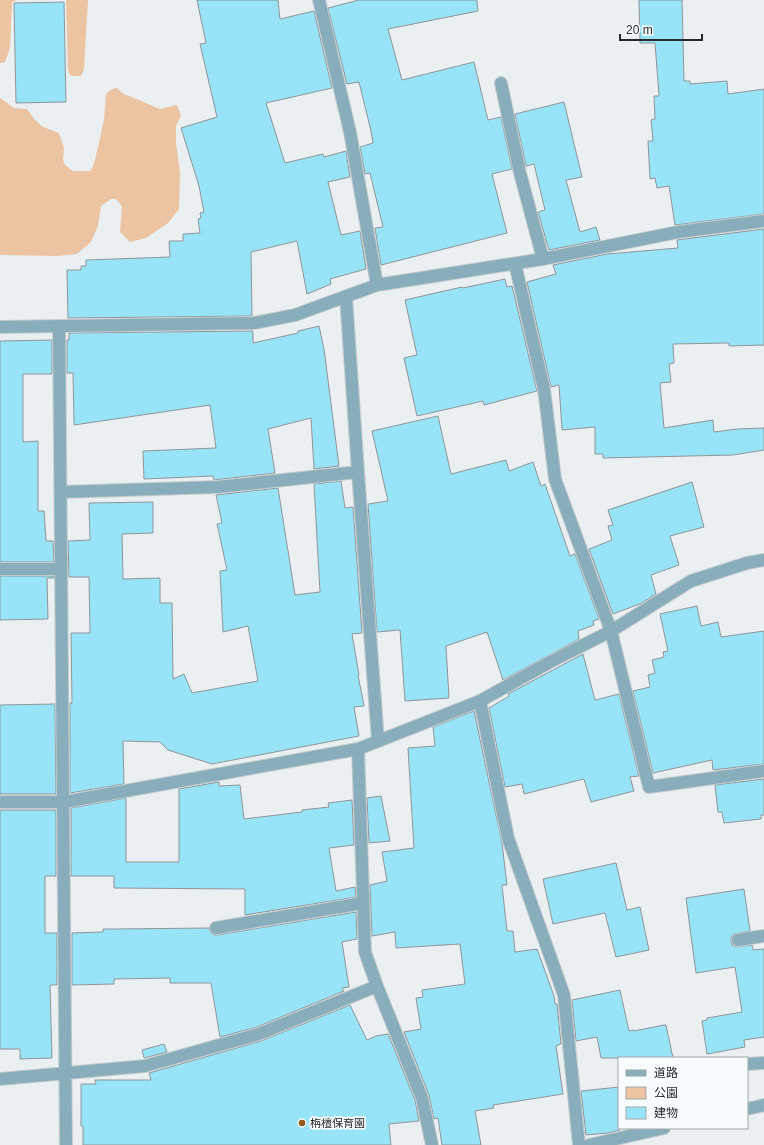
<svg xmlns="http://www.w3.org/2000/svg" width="764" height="1145" font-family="Arial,'Noto Sans JP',sans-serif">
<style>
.green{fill:#ecc4a2}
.building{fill:#97e3f8;stroke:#909597}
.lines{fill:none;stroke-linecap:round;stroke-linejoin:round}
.lane-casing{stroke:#c7cbcd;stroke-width:14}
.street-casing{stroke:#c7cbcd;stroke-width:14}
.lane{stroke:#87aeba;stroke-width:12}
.street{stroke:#87aeba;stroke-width:12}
.poi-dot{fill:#925816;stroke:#f7fcfe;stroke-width:1.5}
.labels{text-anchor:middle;stroke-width:3.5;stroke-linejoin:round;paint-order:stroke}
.poi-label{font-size:11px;fill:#28292a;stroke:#f7fcfe;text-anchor:start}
</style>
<rect width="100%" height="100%" fill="#eaeff1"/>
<!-- green -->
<path class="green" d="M0,0H16L12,3L10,48L5,62L0,63Z
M66,0H88L84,69L81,76H72L69,74L68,69Z
M117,88L122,93L160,109L177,105L181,116L176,126V143L180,173L179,209L168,223L146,238L130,242L120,232L122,206L116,199H111L101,206L98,226L91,242L77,254L58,256L0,255V98L14,108L27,109L35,120L43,127L59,133L64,148L63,160L65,165L73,171H90L93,166L96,156L104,120L106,94L112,89Z"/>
<!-- building -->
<path class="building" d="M197,0H278L280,19L314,11L332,88L266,103L285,163L323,154L324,157L346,151L350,177L328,182L341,235L360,231L366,269L330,279L331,284L307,294L297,241L251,252L252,316L68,318L67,270H81V266H86V260L170,257L169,241H183V234L200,233L198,219L201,218L200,213L204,212L199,186L181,128L217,117L200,44L206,43Z
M359,0H477L478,11L388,29L402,80L474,62L488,120L501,117L512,169L492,174L507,233L381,265L375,228L383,227L370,173L365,174L360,147L373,143L371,131L359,82L347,84L328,8Z
M639,0H682L684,81H690V84L727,81L728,94L764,89V214L675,225L669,186L657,188L655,178L650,179L648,141H653L651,120L655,119L654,96H659L655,43H640Z
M64,2L66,102L16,103L14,3Z
M564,102L582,177L566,180L580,232L596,227L600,240L549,250L538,212L545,210L534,164L526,166L515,114Z
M764,229V345L729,346V343L673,344L674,363L669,364L671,382L660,383L664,428L713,420L714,432L737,429L764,428V450L733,455L603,458V454H595V427L562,430L559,385L551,387L527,282L556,274L553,265L607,254L678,248L677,240Z
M505,279L507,287L512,286L537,391L484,405L483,401L417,416L404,358L417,355L405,300L462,287L463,288Z
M319,326L324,349L339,466L314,469L311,418L268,429L275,473L214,480L213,476L144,479L143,451L216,448L210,405L74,425L73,373H67V340H69V333L253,331V343L298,333V331Z
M52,340V374H23V442L38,441V511H44L46,541H53L54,562H0V341Z
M438,416L451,474L506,460L509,471L533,462L541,486L545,484L570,556L575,554L599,619L593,621L594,625L578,631L579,639L503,680L487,632L446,646L449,698L405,701L400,630L377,632L368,504L388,501L372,431Z
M341,481L345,508L353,507L362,633L352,634L359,675H358L364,706L354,707L359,736L212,764L168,750L160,742L123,741L124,784L70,793V703H72L71,633H90L89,577H69L68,541L90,540L89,503L153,502V533L122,534L123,579L160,578V603H172L173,679L184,674L192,693L258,681L248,626L223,632L220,571L227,570L217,524L222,523L216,495L278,488L295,595L320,592L314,484Z
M692,482L704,527L670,536L679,565L651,575L656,594L642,603L613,614L589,549L612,540L608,526L613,525L608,510Z
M0,576H54V578H47L48,619L0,620Z
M697,606L701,626L718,622L721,637L764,631V764L713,770L712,760L653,773L633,691L650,687L648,675L655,673L652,660L664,657L663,652L668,651L660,614Z
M583,654L595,700L619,694L639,776L630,777L634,791L591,802L584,779L524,794L522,784L505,787L489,708L509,696L508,694Z
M55,704L56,794H0V705Z
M474,711L502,843L507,885H502L507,931H513L515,952L537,949L554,996L555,1004H557L561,1044L556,1046L563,1094L493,1105L494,1108L475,1111L481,1145H442L438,1118L434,1119L429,1095L404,1032L421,1029L416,998L423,997L422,990L465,984L460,944L396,948L395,932L372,936L370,885L387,881L382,852L414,848L408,748L435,746L433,727Z
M764,779V815H761V819L724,823L722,812H718L715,785Z
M219,782V786L240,785L244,819L302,812V810L329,807L328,803L352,800L354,845L329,848L336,891L355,887L356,897L245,915V889L114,888V876H71V808L126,798V862H179V789Z
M381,796L390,841L369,843L367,798Z
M0,810H56V876H45V933H57V985H50L52,1058L20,1059V1049H0Z
M616,863L627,910L640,907L649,950L616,957L605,913L553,924L543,879Z
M744,889L750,931L734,934L731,937V941L732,945L736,947L752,945L753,950L764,949V1037L744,1040L745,1047L707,1054L702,1021L707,1020V1018L742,1012L735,967L696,973L686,898Z
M356,912L357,939L342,942L349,987L342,988L344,991L257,1027L220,1037L211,983H170V978L114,979V984L72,985V933L103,932V929H114L209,928L211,933L214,935H217Z
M620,990L629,1031L634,1030V1031L664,1025H666L673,1058H601L597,1037L576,1041L572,1000Z
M350,1005L367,1040L376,1036L388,1034L415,1100L419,1121L389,1124L391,1145H83V1126H81V1084H96L95,1080H151L149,1073L261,1041Z
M164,1044L167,1052L144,1058L142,1050Z
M619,1087V1128H620V1130L608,1133L586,1135L581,1091Z"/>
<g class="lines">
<defs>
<path id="lane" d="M501,83L520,173L543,259
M216,928L363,903
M738,940L764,936
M747,1064L764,1063"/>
<path id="street" d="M319,0L350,132L377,285
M515,264L544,389L555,479L611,631L649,787L764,771
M346,297L358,472L378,741
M59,326L66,1145
M0,327L254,323L295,315L377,285L543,259L678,232L764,221
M61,492L218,487L358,472
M0,569H61
M480,701L508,838L564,995L579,1145
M358,749L365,952L377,986L422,1098L432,1145
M0,802H64L358,749L480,701L552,661L611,631L691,581L747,563L764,560
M0,1079L145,1066L259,1034L377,986
M747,1109L764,1105
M589,1145L664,1128"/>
</defs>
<!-- lane casing -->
<use href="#lane" class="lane-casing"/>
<!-- street casing -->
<use href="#street" class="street-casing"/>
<!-- lane -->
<use href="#lane" class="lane"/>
<!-- street -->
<use href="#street" class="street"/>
</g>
<!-- markers -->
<circle class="poi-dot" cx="302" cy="1123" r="4"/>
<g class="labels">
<!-- poi labels -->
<g class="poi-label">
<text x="310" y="1127">栴檀保育園</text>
</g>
</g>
<!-- legend -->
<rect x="618" y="1057" width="130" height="72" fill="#f7fcfe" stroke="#a4a8a9"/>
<rect x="626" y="1070" width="20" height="6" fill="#87aeba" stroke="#a4a8a9"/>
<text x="654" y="1077" font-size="12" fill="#28292a">道路</text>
<rect x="626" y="1087" width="20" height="12" fill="#ecc4a2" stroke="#a4a8a9"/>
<text x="654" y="1097" font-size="12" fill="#28292a">公園</text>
<rect x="626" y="1107" width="20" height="12" fill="#97e3f8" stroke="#a4a8a9"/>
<text x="654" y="1117" font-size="12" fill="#28292a">建物</text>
<!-- scale -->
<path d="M620 34v6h82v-6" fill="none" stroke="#28292a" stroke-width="2"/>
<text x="626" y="34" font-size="12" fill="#28292a" stroke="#f7fcfe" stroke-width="3" paint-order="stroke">20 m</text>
</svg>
